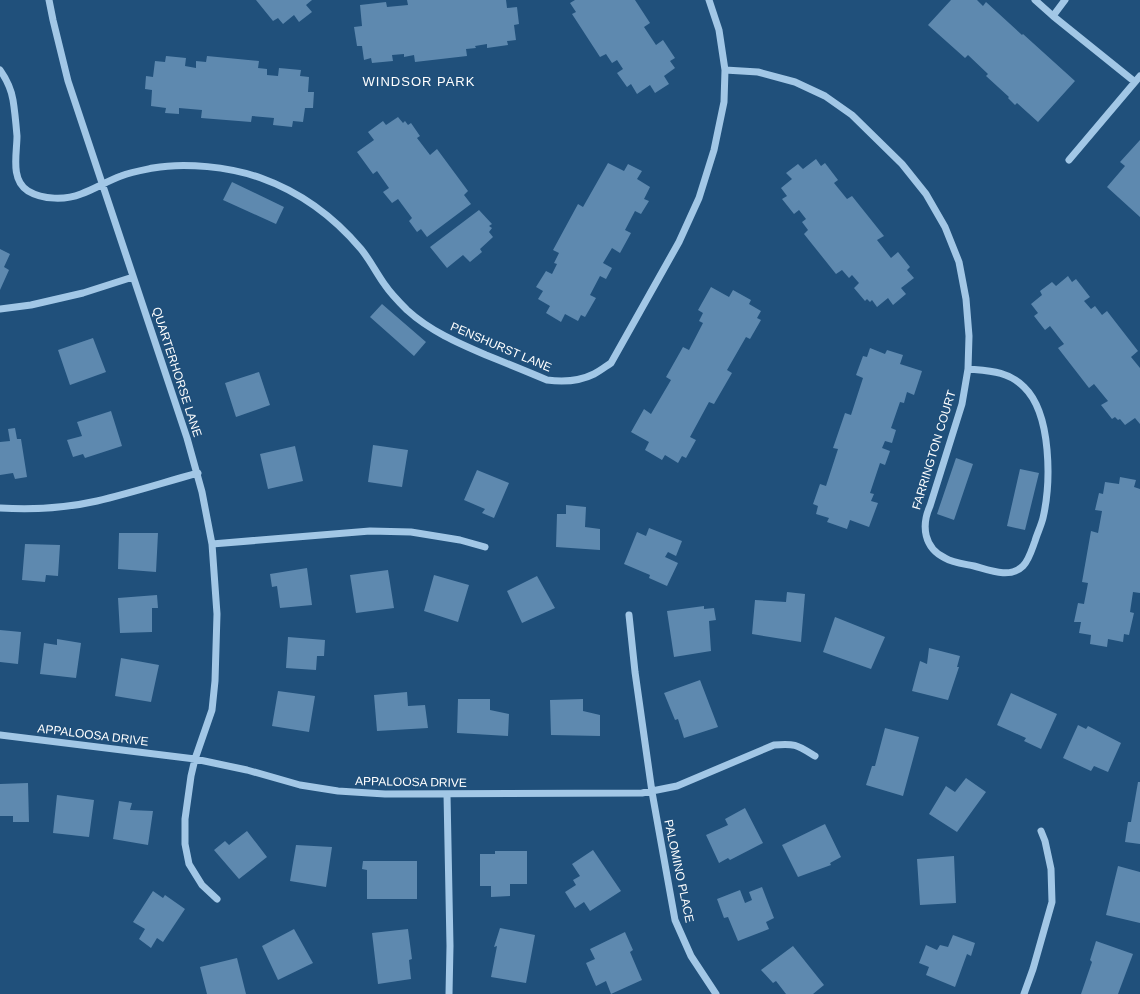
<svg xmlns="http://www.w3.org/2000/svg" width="1140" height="994" font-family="Arial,sans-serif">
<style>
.building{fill:#5e89af}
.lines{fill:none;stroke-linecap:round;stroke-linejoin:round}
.minor{stroke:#a2c7e6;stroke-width:7}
.labels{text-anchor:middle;stroke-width:3;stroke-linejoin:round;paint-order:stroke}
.street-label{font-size:12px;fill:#fff;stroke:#20507b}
.neighbourhood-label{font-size:13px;letter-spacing:1px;fill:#fff;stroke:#20507b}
</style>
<rect width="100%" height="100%" fill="#20507b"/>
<!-- building -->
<path class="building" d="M256,0H312L306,5L312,12L299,22L294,15L283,24L278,18L273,21Z
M407,0H506L507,8L517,7L519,24L514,25L516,40L507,41L508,45L487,48V44L475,46L476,48L466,49L467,56L415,62L414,55L404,57V54L392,55L393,61L372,63L371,58L364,60L362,46H357L354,27L362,26L360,5L386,2L387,7L408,5Z
M575,0H635L650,23L644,27L656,45L663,40L675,58L670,61L675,68L664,76L669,84L655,93L650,85L637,94L631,84L627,87L617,73L623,69L617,60L612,63L606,54L600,57L572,14L576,12L570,3Z
M951,0H977L983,6L986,2L1022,35L1023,34L1075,81L1038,122L1017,103L1015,105L1008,98L1009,97L986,76L988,74L968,55L965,58L928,25Z
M166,56L186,58L185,66L196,68V61L206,62L207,56L259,61L258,68L267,69V75L278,76L279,68L301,70L300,76L309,77L308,92H314L313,108H305L303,122L293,121L292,127L273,125L274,118L252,116L251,122L201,118L202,110L179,108V114L165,113L166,108L151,106L152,90L145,89L146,76L153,77L155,61L165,62Z
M398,117L403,123L405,121L408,125L411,123L420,136L417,138L430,155L437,149L468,191L464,195L471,204L427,237L421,229L417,232L409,221L412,218L398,199L392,203L383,192L389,188L377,171L373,174L357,152L374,140L368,132L383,121L386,125Z
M1140,140V217L1107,187L1125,166L1120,162Z
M816,159L821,166L825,163L838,180L834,183L847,199L852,196L884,236L877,240L891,258L898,252L910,267L907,270L914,278L901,288L906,294L893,305L888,298L877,307L872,300L870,302L867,299L865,301L854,288L859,283L852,275L849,278L842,270L836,274L804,234L808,230L802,222L806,219L799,210L794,214L782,199L787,196L781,188L792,179L786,173L798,164L803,169Z
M608,163L624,171L628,164L642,171L637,179L650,187L644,199L649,201L641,214L635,211L625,230L631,233L620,253L612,248L603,263L612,268L606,279L600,276L590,295L596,298L585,317L581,315L578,321L565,314L561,322L546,313L550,306L538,299L543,291L536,287L546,271L552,274L557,264L554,263L559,253L553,250L578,204L583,207Z
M232,182L284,207L276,224L223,200Z
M479,210L492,224L489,226L492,228L489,232L493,237L480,249L482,252L470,262L463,255L447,268L430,247Z
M0,249L10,254L4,267L9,270L0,290Z
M1068,276L1072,282L1076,279L1090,297L1084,301L1091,309L1095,306L1102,315L1107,311L1138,351L1131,357L1140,368V424L1135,418L1125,425L1120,419L1118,420L1115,417L1112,419L1101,405L1108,401L1094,384L1089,388L1058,348L1064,344L1050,326L1045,330L1034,316L1038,313L1031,304L1042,295L1040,291L1052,282L1056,286Z
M711,287L729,297L733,290L751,300L749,304L761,311L757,318L761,320L750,339L746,337L727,370L732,373L714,404L709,402L690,437L696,440L686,458L682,456L678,463L665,455L662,460L645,450L649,442L631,432L644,409L651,414L671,380L666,377L683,347L689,350L703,323L699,321L703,313L698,310Z
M382,304L426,342L414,356L370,317Z
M93,338L106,372L70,385L58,350Z
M870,348L885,354L887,350L903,355L900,364L922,371L914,395L907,392L904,403L900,402L891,428L896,430L892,443L885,441L882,448L890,451L885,465L880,463L870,493L874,494L871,501L878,503L869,527L850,520L847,529L827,522L829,518L816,514L818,506L813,504L820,484L826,486L838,449L833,448L845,413L851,415L863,378L856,375L863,356L867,357Z
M259,372L270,405L236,417L225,383Z
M111,411L122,446L85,458L83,454L73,457L67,440L82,436L77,422Z
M15,428L17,439H21L27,477L15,479L13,473L0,475V442L10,441L8,429Z
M373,445L408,450L402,487L368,482Z
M295,446L303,481L268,489L260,454Z
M956,458L973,464L954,520L937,514Z
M1020,469L1039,473L1025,530L1007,526Z
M477,470L509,483L494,518L482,513L485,509L464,500Z
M1120,477L1136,480L1134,487L1140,489V593L1133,592L1130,612L1134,613L1129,635L1124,634L1123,642L1108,639L1107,647L1090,644L1091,635L1079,633L1081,622H1074L1078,603L1084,604L1088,583L1082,582L1091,531L1098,533L1102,511L1095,510L1099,493L1103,494L1105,482L1119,484Z
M566,505L586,507L585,527L600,529V550L556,547L557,514H566Z
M649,528L682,541L676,556L668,552L665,557L678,563L667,586L649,578L650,575L624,564L637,532L646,536Z
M119,533H158L156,572L118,569Z
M25,544L60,545L58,576L46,575L45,582L22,580Z
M307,568L312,605L280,608L277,586L272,587L270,574Z
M388,570L394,608L356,613L350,575Z
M434,575L469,585L458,622L424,611Z
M537,576L555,608L522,623L507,591Z
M787,592L805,594L801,642L752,634L755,600L786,602Z
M157,595L158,608H152V632L120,633L118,598Z
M704,606V609L714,608L716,620L709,621L711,651L674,657L667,611Z
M835,617L885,637L871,669L823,652Z
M0,630L21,632L18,664L0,662Z
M288,637L325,640L324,656H317L316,670L286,668Z
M57,639L81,643L76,678L40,674L44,643L57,645Z
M929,648L960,656L957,667H959L948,700L912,691L920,661L927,664Z
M121,658L159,665L151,702L115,696Z
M700,680L718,727L684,738L678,719L675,720L664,693Z
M278,691L315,696L309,732L272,726Z
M407,692L408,706L425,705L428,728L377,731L374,695Z
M1011,693L1057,714L1041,749L1024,741L1026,738L997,725Z
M458,699H490V710L509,714L508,736L457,733Z
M583,699V711L600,715V736L551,735L550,700Z
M1078,725L1086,729L1088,726L1121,743L1108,772L1094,766L1091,771L1063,758Z
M885,728L919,737L903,796L866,785L872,766H875Z
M966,778L986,792L957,832L929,814L946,786L955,792Z
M1138,782H1140V844L1125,842L1128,822H1131Z
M28,783L29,822H13V816H0V784Z
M57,795L94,800L89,837L53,833Z
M119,801L132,803L130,810L153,811L148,845L113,839Z
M745,808L763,843L730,860L728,858L719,863L706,835L728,825L725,819Z
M825,824L841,857L830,863L831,865L798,877L782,845Z
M247,831L267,857L239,879L214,850L225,841L229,845Z
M296,845L332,847L326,887L290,881Z
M593,850L621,891L590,911L584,902L575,908L565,892L576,885L573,880L580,876L572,864Z
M495,851H527V884H510V896L491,897V886H480V854H495Z
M954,856L956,903L920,905L917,859Z
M363,861H417V899H367V870L362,869Z
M1118,866L1140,872V923L1106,915Z
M762,887L774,918L766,922L769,929L738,941L728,917L724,918L717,899L740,890L745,903L752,900L749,892Z
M153,891L163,898L165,895L185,909L163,942L157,938L151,948L139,939L145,929L133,922Z
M500,928L535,935L526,983L491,977L497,946L494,947Z
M294,929L313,963L278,980L262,946Z
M408,929L412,959L409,960L411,979L378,984L372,933Z
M625,932L633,950L630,952L642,980L611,994L606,981L596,986L586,963L595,959L590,949Z
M953,935L975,943L971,956L967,954L955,987L926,975L929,967L919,963L926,945L937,950L940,945L948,947Z
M1096,941L1133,954L1118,994H1081L1092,962L1090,960Z
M793,946L824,985L813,994H786L776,981L773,983L761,970Z
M237,958L246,994H207L200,967Z"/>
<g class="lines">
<!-- minor -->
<path class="minor" d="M49,0L53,20L68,81L187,438L202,492L212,544L217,614L215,681L212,710L195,759L191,776L185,819V844L189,864L202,885L217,899
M1035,0L1053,16L1135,82
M1053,16L1065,0
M0,70C7,80 11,88 13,100C15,112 16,124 17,136C17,153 10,180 28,191C43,200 66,200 81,194C95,189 107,181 121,176C131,172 143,170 153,168C185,162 230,167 261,178C300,192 334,217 361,249C370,260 377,274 385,285C391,294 400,303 407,310C430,331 458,343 486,355C506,363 526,371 547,380C562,382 580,381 594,374C600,371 605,367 611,363L679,242L699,198L714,150L724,102L725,70L719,30L709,0
M725,70L758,72L795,82L825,96L852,115L902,164L926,194L945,227L959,262L966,299L969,336L968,369
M1069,160L1140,76
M0,309L31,305L83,293L133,277
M968,369C989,371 1008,371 1024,387C1052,414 1051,483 1043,518C1041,526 1037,534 1035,541C1032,549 1029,560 1023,566C1010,579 989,570 974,566C965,564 953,563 945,558C924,548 921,526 930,506L962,404Z
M0,508C32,510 66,508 97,501C131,493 165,482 198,473
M212,544L370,531L411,532L460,540L485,547
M629,615L635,672L652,792L675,920L691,956L716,994
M0,735L195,759L247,770L300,785L338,791L385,794L642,793L677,786L774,745C795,743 797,745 815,756
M447,794L450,946L449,994
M1024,994L1033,969L1052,902L1051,869L1045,841L1041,831"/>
</g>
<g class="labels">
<!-- street labels -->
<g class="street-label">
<text transform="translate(501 347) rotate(23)" y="4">PENSHURST LANE</text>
<text transform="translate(177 372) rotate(72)" y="4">QUARTERHORSE LANE</text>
<text transform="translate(934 450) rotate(-73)" y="4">FARRINGTON COURT</text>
<text transform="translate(93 735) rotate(7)" y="4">APPALOOSA DRIVE</text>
<text transform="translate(411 782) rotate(1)" y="4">APPALOOSA DRIVE</text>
<text transform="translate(679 871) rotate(78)" y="4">PALOMINO PLACE</text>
</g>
<!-- neighbourhood labels -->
<g class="neighbourhood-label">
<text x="419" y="86">WINDSOR PARK</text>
</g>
</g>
</svg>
